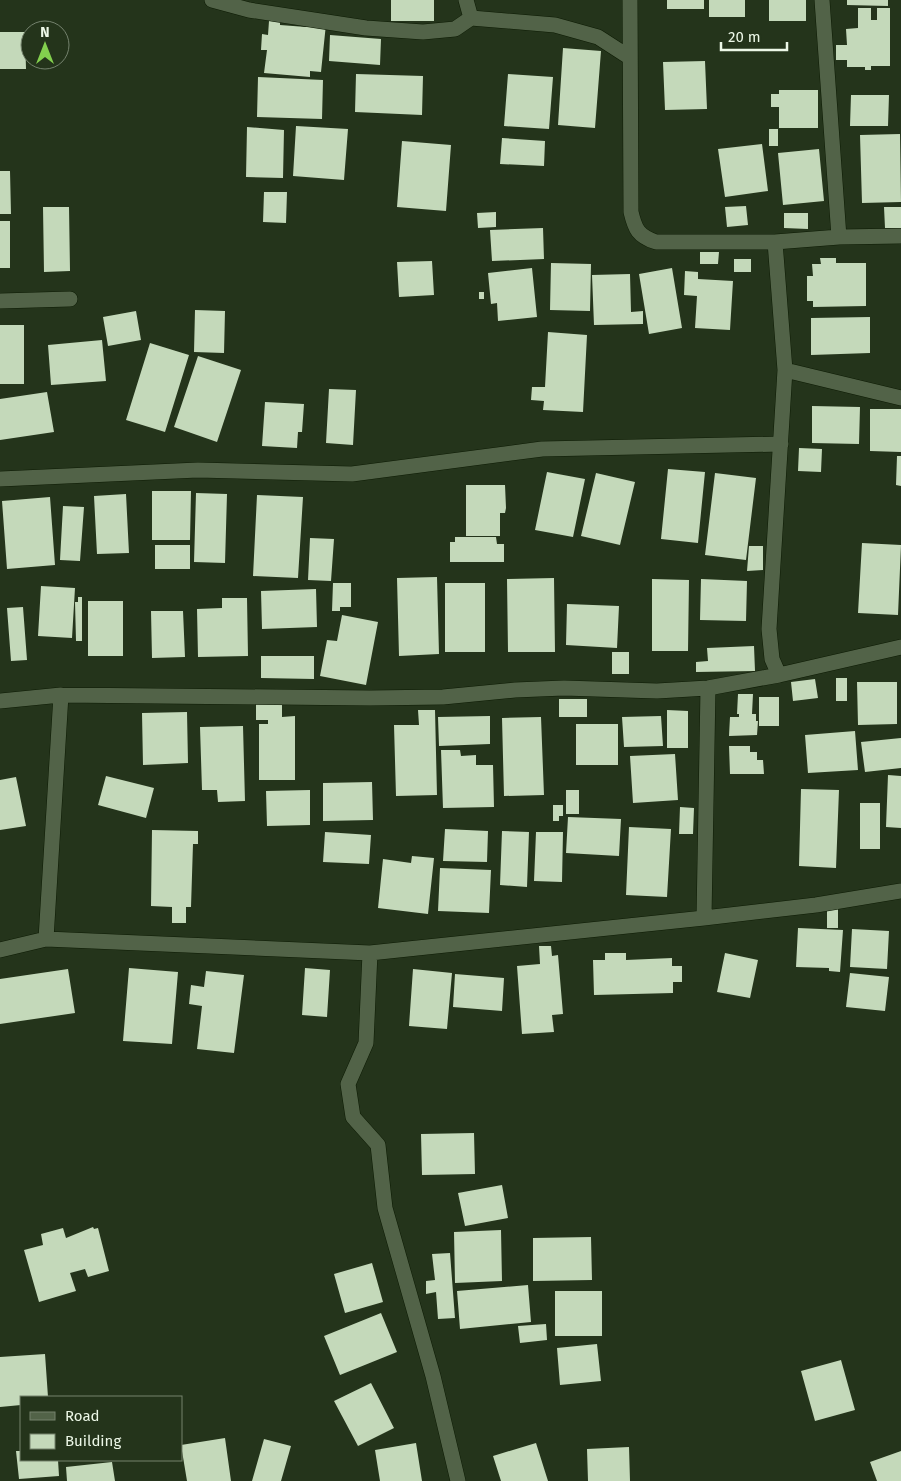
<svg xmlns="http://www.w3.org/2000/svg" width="901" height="1481" font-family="'Fira Sans',sans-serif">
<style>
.building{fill:#c4d9ba}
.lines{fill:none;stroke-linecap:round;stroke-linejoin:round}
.street-casing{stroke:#0d1b04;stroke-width:16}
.street{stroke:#526348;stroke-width:15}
</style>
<rect width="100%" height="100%" fill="#24341b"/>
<!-- building -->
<path class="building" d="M391,0H434V21H391Z
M667,0H704V9H667Z
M709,0H745V17H709Z
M769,0H806V21H769Z
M847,0H888V6L847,5Z
M858,8H871V20H877V8H890V66H871V70H865V67H847V60H836V45H847L846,29L858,28Z
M269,21H280V25L306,27L307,22L326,24L321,72L310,71V77L264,73L267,50H261L262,34L268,35Z
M0,32H25L26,69H0Z
M330,35L381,39L380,65L329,61Z
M563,48L601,51L595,128L558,125Z
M705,61L707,109L665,110L663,62Z
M356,74L423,76L422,115L355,112Z
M508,74L553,77L549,129L504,126Z
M258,77L323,80L322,119L257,117Z
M779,90H818V128H779V107H771V94H779Z
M851,95H889L888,126H850Z
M296,126L348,129L344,180L293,176Z
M247,127L284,130L283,178L246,177Z
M769,129H778V146H769Z
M900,134L901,202L862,203L860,135Z
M502,138L545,141L544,166L500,164Z
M402,141L451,145L446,211L397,207Z
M762,144L768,191L725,197L718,149Z
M819,149L824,201L783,205L778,153Z
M0,171H10L11,214H0Z
M264,192H287L286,223L263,222Z
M746,206L748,225L727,227L725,207Z
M43,207H69L70,271L44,272Z
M884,207H901V228H885Z
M496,212V227L478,228L477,213Z
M784,213H808V229L784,228Z
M0,221H10V268H0Z
M543,228L544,259L492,261L490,230Z
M700,252H719L718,264H700Z
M820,258H836V263H866V306L813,307V301H807V276H813L812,264H821Z
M734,259H751V272H734Z
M432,261L434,295L399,297L397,262Z
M551,263L591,264L590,311L550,310Z
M532,268L537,317L498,321L497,303L491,304L488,273Z
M672,268L682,328L649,334L639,274Z
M685,271L698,272V279L733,281L730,330L695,328L697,296L684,295Z
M630,274L631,312L643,311V324L594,325L592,275Z
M479,292H484V299H479Z
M195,310L225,311L224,353L194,352Z
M136,311L141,340L108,346L103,317Z
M870,317V353L811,355V318Z
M0,325H24V384H0Z
M548,332L587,335L583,412L543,410L544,401L531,400L532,387H545Z
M102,340L106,381L51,385L48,345Z
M150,343L189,355L165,432L126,420Z
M198,356L241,370L217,442L174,427Z
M329,389L356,390L353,445L326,443Z
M47,392L54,432L0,440V399Z
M265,402L304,404L302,432H298L297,448L262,446Z
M812,406L860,407L859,444L812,443Z
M870,409H901V452L870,451Z
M799,448L822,449L821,472L798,471Z
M897,456H901V486L896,485Z
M668,469L705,472L698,543L661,539Z
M547,472L585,479L573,537L535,530Z
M596,473L635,482L620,545L581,536Z
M715,473L756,478L746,560L705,555Z
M466,485H505L506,508L505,513H500V536H466Z
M152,491H191L190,540H152Z
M196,493L227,494L225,563L194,562Z
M126,494L129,553L97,554L94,496Z
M257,495L303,497L298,578L253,576Z
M50,497L55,565L7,569L2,501Z
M63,506L84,507L80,561L60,560Z
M455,537H496L497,544H504V562H450V542H455Z
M310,538L334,539L331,581L308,580Z
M862,543L901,545L898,615L858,613Z
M155,545H190V569H155Z
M749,546H763V570L747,571Z
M437,577L439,654L399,656L397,578Z
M554,578L555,652H508L507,579Z
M652,579L689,580L688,651H652Z
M701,579L747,581L746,621L700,620Z
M333,583H351V607H340V611H332Z
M445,583H485V652H445Z
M41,586L75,588L72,638L38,636Z
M316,589L317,627L262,629L261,591Z
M78,597H82V641H76L75,602H78Z
M222,598H247L248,656L198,657L197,609L222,608Z
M88,601H123V656H88Z
M567,604L619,606L617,648L566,645Z
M23,607L27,660L11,661L7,608Z
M151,611H183L185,657L152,658Z
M342,615L378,622L366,685L320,676L327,640L337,641Z
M754,646L755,671L696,672V662L708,661L707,648Z
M612,652H629V674H612Z
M261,656H314V679L261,678Z
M836,678H847V701H836Z
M815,679L818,698L793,701L791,682Z
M857,682H897V724L858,725Z
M738,694H753L752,714H756V721H758L757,735L729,736L730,717H739V714H737Z
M759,697H779V726H759Z
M559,699H587V717H559Z
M256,700H282V717L295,716V780H259V724H268V720H256Z
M418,710H435L437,795L396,796L394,725H419Z
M667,710L688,711V748H667Z
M187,712L188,763L143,765L142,713Z
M490,716V744L439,746L438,717Z
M661,716L663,746L624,747L622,717Z
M541,717L544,795L504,796L502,718Z
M576,724H618V765H576Z
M243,726L245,801L218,802L217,790H202L200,727Z
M855,731L858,770L808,773L805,735Z
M901,738V768L865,772L861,742Z
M729,746H750V752H757V760H763L764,774H730Z
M441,750H460L461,756L476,755V765H493L494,807L443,808Z
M675,754L678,800L633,803L630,756Z
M888,775L901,776V828L886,827Z
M106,776L154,788L146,818L98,805Z
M16,777L26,826L0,830V780Z
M372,782L373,820L323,821V783Z
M801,789L839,790L836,868L799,866Z
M310,790V825L267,826L266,791Z
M566,790H579V814H566Z
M860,803H880V849H860Z
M553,805H563V816H559V821H553Z
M680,807L694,808L693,834H679Z
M568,817L621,819L619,856L566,853Z
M629,827L671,829L667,897L626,895Z
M445,829L488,831L487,862L443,861Z
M152,830L198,831V844H193L191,907H186V923H172V907L151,906Z
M502,831L529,832L527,887L500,885Z
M325,832L371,835L369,864L323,862Z
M536,832H563L562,882L534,881Z
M412,856L434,858L428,914L378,908L383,859L411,863Z
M440,868L491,870L489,913L438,911Z
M827,908H838V928H827Z
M798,928L843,930L840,972L829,971V968L796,967Z
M852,929L889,931L887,969L850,967Z
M539,946H551L552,956L558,955L563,1014L552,1015L554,1032L522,1034L517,966L540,964Z
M605,953H626V960L672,958V966H682V982H673V993L594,995L593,960H605Z
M725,953L758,960L750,998L717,992Z
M129,968L178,972L172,1044L123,1041Z
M305,968L330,970L327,1017L302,1015Z
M68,969L75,1013L0,1024V979Z
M413,969L452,973L447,1029L409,1026Z
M206,971L244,975L234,1053L197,1049L202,1006L189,1004L191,985L204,987Z
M850,973L889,977L885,1011L846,1007Z
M455,974L504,978L502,1011L453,1007Z
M474,1133L475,1174L422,1175L421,1134Z
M502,1185L508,1218L465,1226L458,1193Z
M93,1227L94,1229L98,1228L109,1271L88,1277L85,1269L70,1273L76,1291L39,1302L24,1250L43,1245L41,1234L63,1228L66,1238Z
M501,1230L502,1281L455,1283L454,1232Z
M591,1237L592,1280L533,1281V1238Z
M450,1253L455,1318L438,1319L436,1292L426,1294V1281L435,1280L432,1254Z
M372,1263L383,1302L345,1313L334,1274Z
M528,1285L531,1322L460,1329L457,1291Z
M555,1291H602V1336H555Z
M381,1313L397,1352L340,1375L324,1336Z
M546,1324L547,1340L520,1343L518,1326Z
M597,1344L601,1381L560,1385L557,1348Z
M45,1354L48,1397H21V1405L0,1407V1357Z
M841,1360L855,1410L815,1421L801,1371Z
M371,1383L394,1428L358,1446L334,1401Z
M225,1438L231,1481H187L181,1445Z
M264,1439L291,1446L281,1481H252Z
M416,1443L422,1481H380L375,1450Z
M536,1443L548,1481H501L493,1456Z
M629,1447L630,1481H588L587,1449Z
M16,1451H21V1460H58L59,1476L19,1479Z
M901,1451V1481H877L870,1462Z
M112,1462L115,1481H67L66,1467Z"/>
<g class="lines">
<defs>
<path id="street" d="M212,0L249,10L366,28L423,32L455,29L471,18L555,25L598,37L629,57
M466,0L471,18
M630,0L631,212C635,229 638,236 656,242H775L839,237L901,236
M822,0L839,237
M775,242L785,370L769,629L772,659L779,675
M0,301L70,299
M785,370L901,398
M0,479L198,470L352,474L542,449L781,444
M0,701L61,695
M704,918L708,688
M46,939L61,695L370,698L443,697L515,690L564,688L657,691L708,688L779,675L901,647
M0,950L46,939L370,953L704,918L816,905L901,891
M370,953L366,1043L348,1084L353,1117L378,1145L385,1208L433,1376L458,1481"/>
</defs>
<!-- street casing -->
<use href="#street" class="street-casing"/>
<!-- street -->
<use href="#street" class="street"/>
</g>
<!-- legend -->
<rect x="20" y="1396" width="162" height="65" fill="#24341b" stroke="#74826d"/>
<rect x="30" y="1412" width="25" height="8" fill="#526348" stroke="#74826d"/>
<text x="65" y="1421" font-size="15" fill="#ecf7e7">Road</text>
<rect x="30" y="1434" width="25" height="15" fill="#c4d9ba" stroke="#74826d"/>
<text x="65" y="1446" font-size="15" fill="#ecf7e7">Building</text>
<!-- north arrow -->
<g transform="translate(45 45)"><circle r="24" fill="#24341b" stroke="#74826d"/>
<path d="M0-4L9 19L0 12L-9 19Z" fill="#83d04e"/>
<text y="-8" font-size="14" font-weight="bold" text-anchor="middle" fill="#ecf7e7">N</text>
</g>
<!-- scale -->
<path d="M721 42v8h66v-8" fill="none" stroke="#ecf7e7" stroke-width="2.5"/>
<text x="728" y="42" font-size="15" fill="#ecf7e7" stroke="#24341b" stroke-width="4" paint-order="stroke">20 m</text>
</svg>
